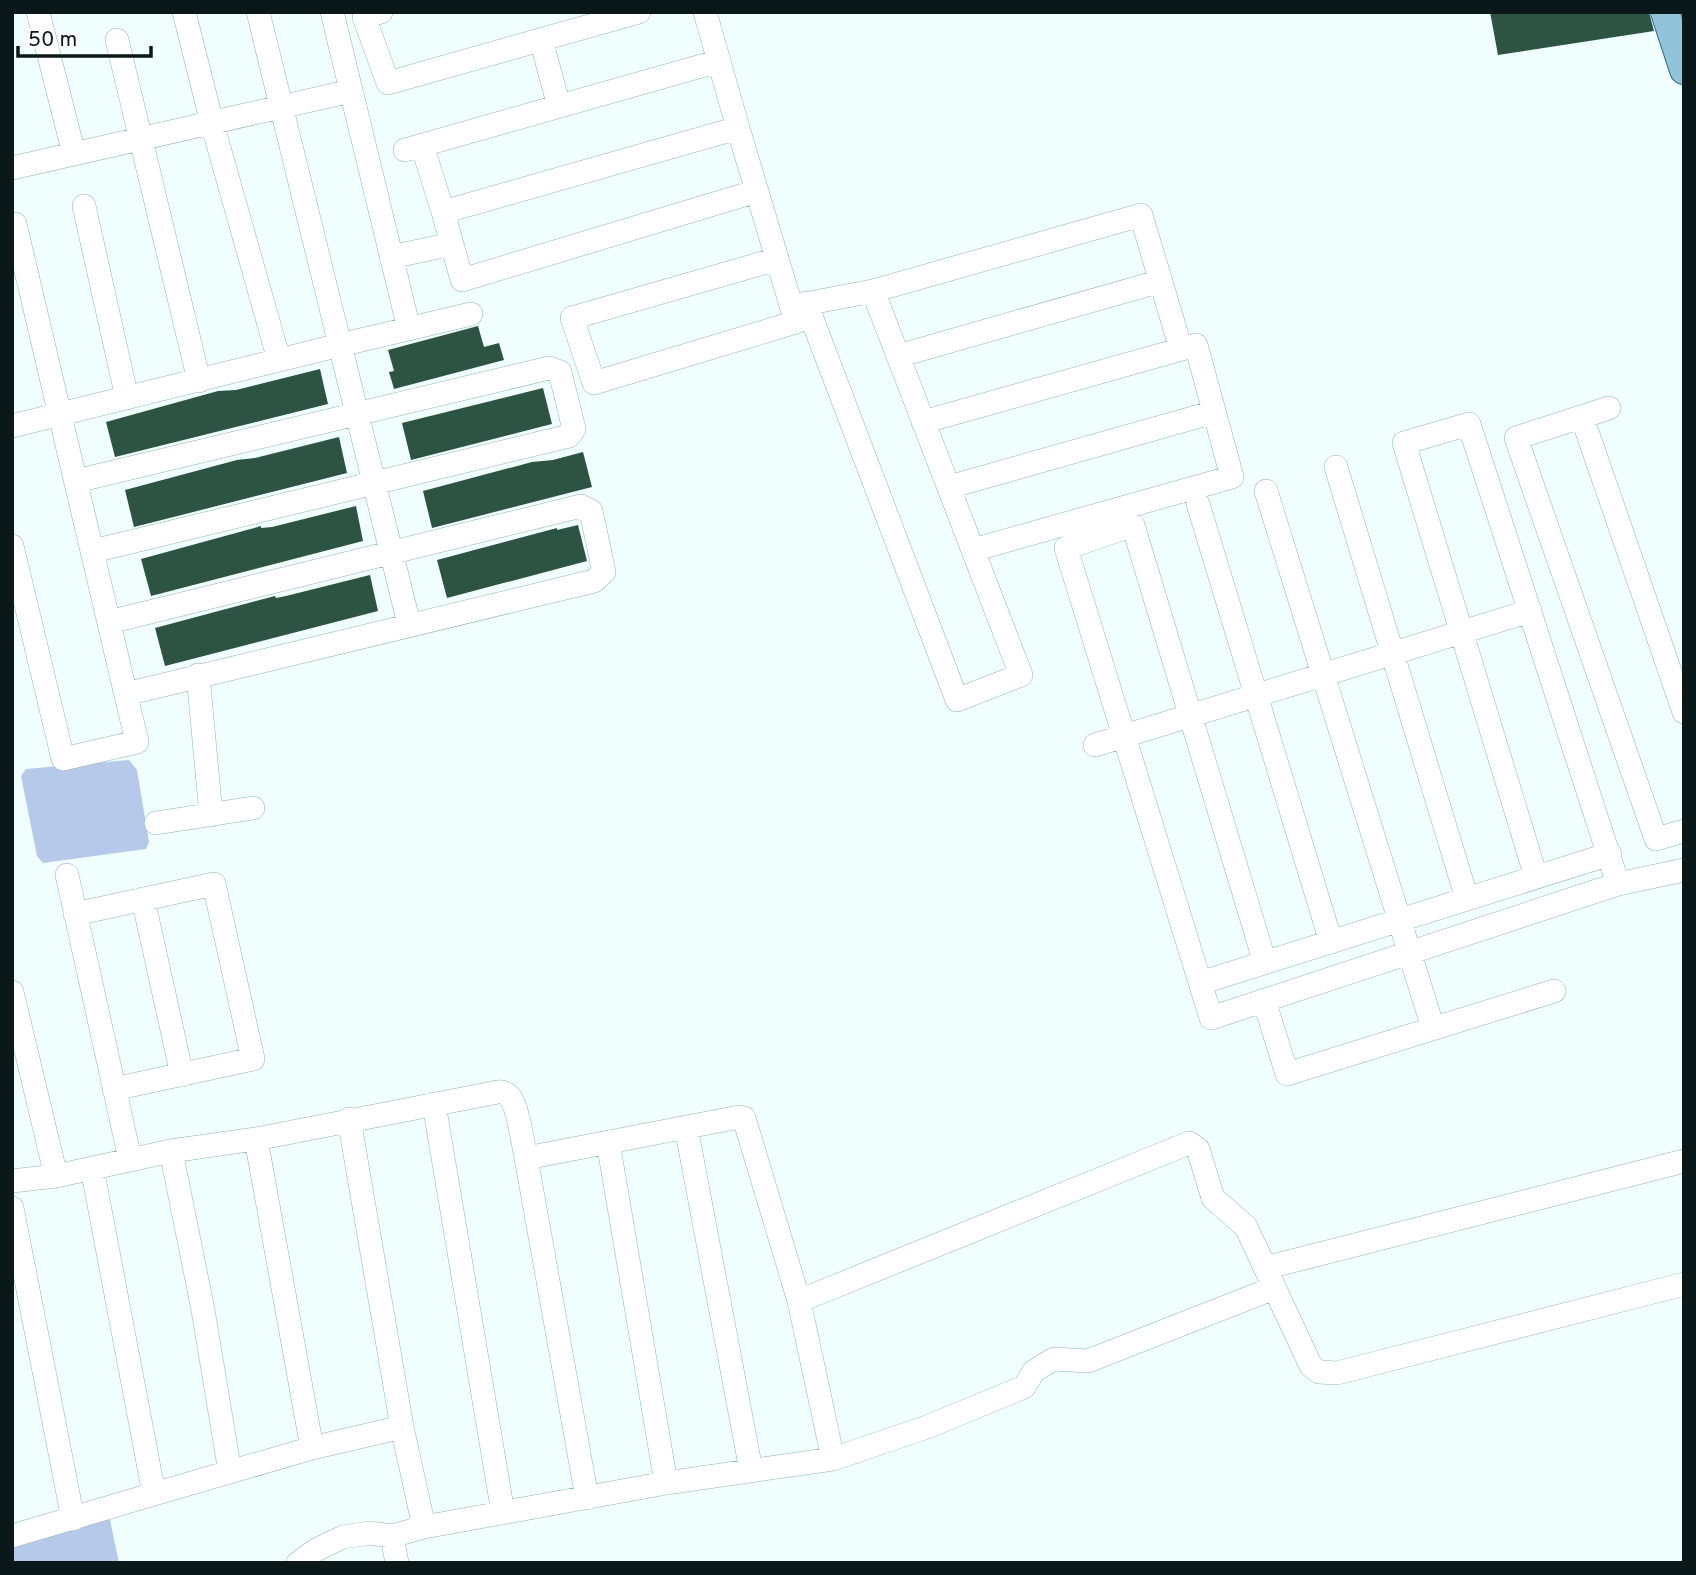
<svg xmlns="http://www.w3.org/2000/svg" width="1696" height="1575" font-family="Overpass,sans-serif">
<style>
.water{fill:#b6c9ea}
.building{fill:#2d5343}
.lines{fill:none;stroke-linecap:round;stroke-linejoin:round}
.minor-casing{stroke:#91b3b4;stroke-width:24}
.major-casing{stroke:#326e88;stroke-width:30}
.minor{stroke:#fff;stroke-width:23}
.major{stroke:#91c4db;stroke-width:28}
</style>
<rect width="100%" height="100%" fill="#f0fefe"/>
<!-- water -->
<path class="water" d="M129,760L137,770L149,842L146,849L43,863L37,856L21,776L26,769Z
M101,1518L110,1520L119,1563H12V1546Z"/>
<!-- building -->
<path class="building" d="M1490,12H1649L1654,31L1498,55Z
M478,326L484,347L499,343L504,360L394,389L389,372L394,371L388,350Z
M320,369L328,404L115,457L106,422L218,391L236,390Z
M543,388L552,424L411,460L402,423Z
M339,437L347,473L134,527L125,490L237,460L255,458Z
M583,452L592,487L432,528L423,491L532,462L553,460Z
M356,506L363,541L151,596L141,559L261,526V528L272,527Z
M578,525L587,561L447,598L437,560L557,528V530Z
M370,575L378,611L165,666L155,628L275,596L276,598L286,596Z"/>
<g class="lines">
<defs>
<path id="minor" d="M38,12L74,154
M184,12L212,123L279,360
M258,12L340,345L471,314
M332,12L409,329
M381,12L364,17L388,83L639,12
M117,40L199,381
M541,40L559,106
M738,128L796,322L594,383L572,318L777,259
M422,145L443,212L738,128L705,12
M405,150L719,61
M12,168L351,91
M84,206L127,398
M443,212L462,280L757,191
M391,257L438,247
M806,303L957,700L1021,675L873,291
M794,306L873,291L1141,215L1181,349
M898,356L1161,281
M1609,408L1516,438L1656,839L1684,831
M1582,417L1684,712
M923,422L1196,345L1232,477L973,550
M12,426L340,345L409,624
M1336,467L1467,899
M76,481L549,368L560,372L574,429L569,436L93,551
M949,487L1214,412
M1266,491L1433,1028
M1198,504L1331,942
M12,546L63,759L137,742L15,224
M109,622L581,506L591,511L604,572L594,581L126,694
M198,675L211,815
M1095,745L1530,611
M156,823L253,808
M67,875L130,1159
M1536,877L1404,443L1469,424L1618,884
M143,899L182,1075
M75,914L214,884L253,1059L114,1089
M1265,963L1133,525L1066,548L1211,1018L1618,884L1684,870
M1200,983L1610,854
M12,992L56,1176
M1264,1000L1287,1074L1554,991
M434,1104L503,1513
M349,1119L402,1427L424,1527
M686,1127L751,1470
M256,1139L312,1448
M608,1142L666,1483
M171,1151L203,1310L230,1472
M526,1158L739,1117L744,1118L799,1301L833,1459
M92,1168L154,1494L312,1448L402,1427
M12,1181L56,1176L171,1151L256,1139L493,1093C499,1091 504,1091 509,1096C518,1105 523,1144 526,1158L587,1498
M12,1208L73,1519
M1265,1268L1684,1161
M799,1301L1189,1143L1198,1149L1213,1198L1246,1227L1311,1366L1319,1372L1337,1373L1684,1284
M12,1536L154,1494
M392,1536L397,1563
M298,1563L316,1550L343,1537L370,1533L392,1536L424,1527L666,1483L833,1459L927,1427L1012,1392L1024,1387L1034,1371L1054,1359L1088,1361L1274,1288"/>
<path id="major" d="M1665,12L1684,70"/>
</defs>
<!-- minor casing -->
<use href="#minor" class="minor-casing"/>
<!-- major casing -->
<use href="#major" class="major-casing"/>
<!-- minor -->
<use href="#minor" class="minor"/>
<!-- major -->
<use href="#major" class="major"/>
</g>
<!-- border -->
<rect width="1696" height="1575" fill="none" stroke="#0b1819" stroke-width="28"/>
<!-- scale -->
<path d="M18 46v10h133v-10" fill="none" stroke="#0b1819" stroke-width="3.5"/>
<text x="28" y="46" font-size="21" fill="#0b1819" stroke="#ffffff" stroke-width="5" paint-order="stroke">50 m</text>
</svg>
